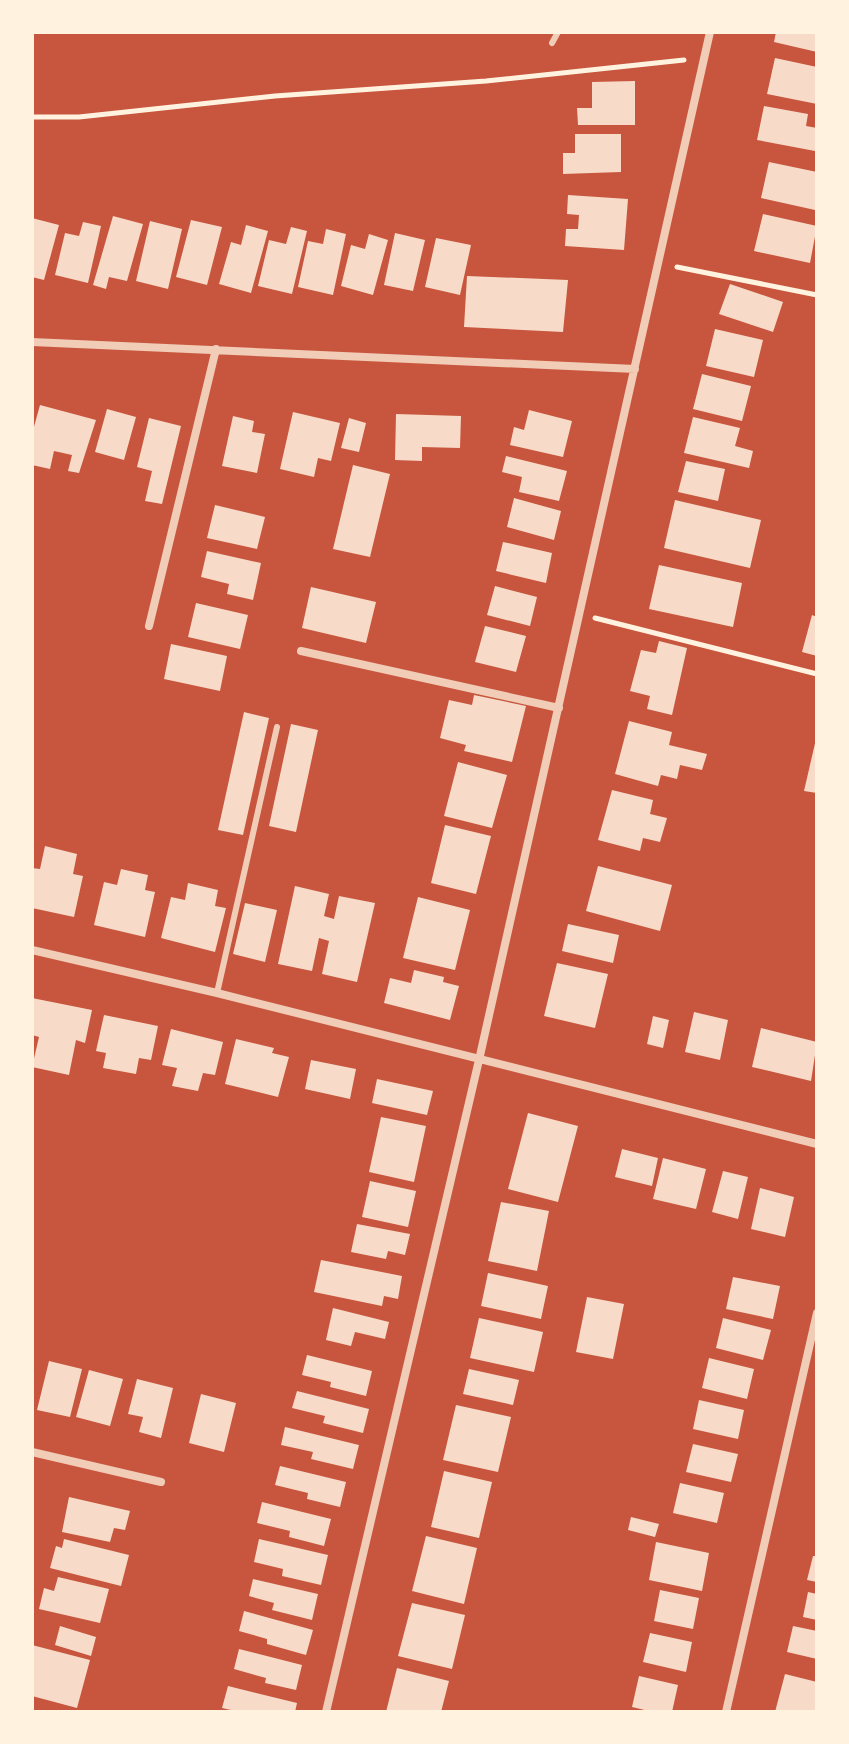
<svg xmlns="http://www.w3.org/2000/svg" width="849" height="1744" font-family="'Fira Sans',sans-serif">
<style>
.building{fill:#f7dbc8}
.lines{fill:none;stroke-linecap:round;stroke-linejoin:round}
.path{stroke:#fff3e0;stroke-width:5}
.service{stroke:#f1ccb7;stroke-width:6}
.minor{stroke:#f1ccb7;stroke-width:8}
</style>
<rect width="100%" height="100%" fill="#c8553d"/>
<!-- building -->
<path class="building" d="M776,32H817V52L774,42Z
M775,58L817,67V104L767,94Z
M635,81V125H578L577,108H592V82Z
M764,106L808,114L806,126L817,128L815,151L757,140Z
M575,134H621V172L563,174V153H575Z
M769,162L817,172L815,210L761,198Z
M568,195L628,199L624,250L565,246L566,229H578L579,215L567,214Z
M763,214L817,226L810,263L754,251Z
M113,216L143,224L127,281L109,277L106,289L93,285Z
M32,218L59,225L44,280L32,277Z
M191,220L222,227L207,285L176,277Z
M150,221L182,229L168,289L136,281Z
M83,222L101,226L88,283L55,275L65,233L79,236Z
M246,225L268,231L251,293L219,284L231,242L241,245Z
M291,227L307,231L292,294L258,286L269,240L286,244Z
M326,229L346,234L333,295L298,287L308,241L323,244Z
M395,233L425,240L413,291L384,285Z
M369,234L388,240L373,295L341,286L351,245L365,249Z
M436,238L471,245L460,295L425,287Z
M467,276L568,280L563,332L464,327Z
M730,284L783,302L773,332L719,314Z
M715,329L763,340L754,377L706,366Z
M702,374L751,386L742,421L693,409Z
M40,405L96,420L79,473L68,471L72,455L54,451L50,469L32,465V434Z
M107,409L136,417L124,460L95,452Z
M529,410L572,421L563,457L510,445L514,427L524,430Z
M293,412L340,423L331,461L318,458L314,477L280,469Z
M396,414L461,416L460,448L422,447V461L395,460Z
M233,416L254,421L252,432L265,434L257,473L222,466Z
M693,417L740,428L735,446L753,451L749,468L684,453Z
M149,418L181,426L162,504L145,501L152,471L137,467Z
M349,418L366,423L359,452L341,448Z
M506,456L567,471L559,501L519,492L522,477L502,472Z
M686,461L725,469L718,501L678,492Z
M353,465L390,474L370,557L333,549Z
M514,498L561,511L554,540L507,527Z
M675,500L761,520L750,568L664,548Z
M215,505L265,517L257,549L207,538Z
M503,542L552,553L546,583L496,571Z
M207,551L261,563L253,600L227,594L229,584L201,577Z
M659,565L742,583L733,627L649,609Z
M495,586L537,597L530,626L487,615Z
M311,587L376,602L366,643L302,628Z
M196,603L248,615L240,649L188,637Z
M812,615L817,617V656L802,652Z
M485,626L526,636L516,672L475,662Z
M659,641L687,648L672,715L647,709L650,696L630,691L641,650L656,653Z
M171,644L227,656L220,691L164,679Z
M474,695L526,706L512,762L464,751L466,745L440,738L449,700L472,705Z
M244,712L269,718L243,835L218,830Z
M629,721L672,732L669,745L707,754L702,770L680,765L677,779L661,775L658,786L615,774Z
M291,724L318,730L296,832L269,826Z
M816,739H817V793L804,791Z
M458,762L507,775L492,828L444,816Z
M612,790L653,800L650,814L667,818L660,842L643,838L640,851L598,840Z
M445,825L491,836L476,894L431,883Z
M45,846L77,854L73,874L83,876L74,917L32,908V868L40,869Z
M598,866L672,885L660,931L586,911Z
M121,869L148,875L145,890L155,892L145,937L94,925L104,882L117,885Z
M188,883L218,890L215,906L226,908L215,952L161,938L171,897L185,900Z
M295,886L329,894L324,916L334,919L339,896L375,903L357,982L322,974L329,941L319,938L312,971L278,964Z
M418,897L470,910L455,970L403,958Z
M245,903L277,910L265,962L233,954Z
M568,924L619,935L613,963L562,951Z
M557,963L608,974L595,1028L544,1016Z
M414,970L444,977L443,982L459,986L450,1020L384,1003L390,978L411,983Z
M32,998L92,1010L85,1043L76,1040L69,1075L32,1067L39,1037L32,1035Z
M694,1012L728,1020L720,1060L685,1052Z
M104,1015L158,1026L151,1060L139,1058L136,1074L103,1068L106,1053L96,1051Z
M653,1016L669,1020L663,1048L647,1044Z
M761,1028L817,1042L811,1081L752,1067Z
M171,1029L223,1042L215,1075L203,1073L198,1091L172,1086L177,1068L162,1065Z
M236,1039L274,1048L272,1053L289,1057L278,1097L225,1084Z
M311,1060L356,1069L350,1099L305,1089Z
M377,1079L433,1091L427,1115L372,1103Z
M528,1113L578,1126L558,1202L508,1189Z
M381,1117L426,1126L414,1182L369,1172Z
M622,1149L658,1158L652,1186L615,1177Z
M663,1158L706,1169L696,1209L653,1199Z
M723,1171L748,1177L738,1219L712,1212Z
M370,1181L416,1191L408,1227L362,1217Z
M760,1188L794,1197L785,1237L751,1229Z
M501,1202L549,1211L537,1271L488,1261Z
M357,1224L410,1234L405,1255L388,1251L386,1259L351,1252Z
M321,1260L402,1276L398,1299L384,1296L382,1306L314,1292Z
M488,1273L548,1286L541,1319L481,1306Z
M733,1277L780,1286L773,1319L726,1309Z
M587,1297L624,1304L613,1359L576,1352Z
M333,1308L389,1322L385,1339L355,1332L351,1346L326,1340Z
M479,1318L543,1332L534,1372L470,1358Z
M723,1318L771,1330L763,1360L716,1348Z
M307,1355L372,1371L366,1396L330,1387L331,1382L302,1375Z
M709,1358L754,1369L747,1399L702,1388Z
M49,1361L82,1369L70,1417L37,1410Z
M469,1369L519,1380L513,1405L463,1394Z
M89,1370L123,1379L110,1426L76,1417Z
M137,1379L173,1388L161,1438L139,1432L143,1417L128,1414Z
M297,1391L369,1409L363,1433L323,1423L325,1416L292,1408Z
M201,1394L236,1403L224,1452L189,1443Z
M699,1400L744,1410L738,1439L693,1429Z
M456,1405L511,1417L498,1472L443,1460Z
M285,1427L359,1445L353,1469L311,1459L313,1452L281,1445Z
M693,1444L738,1454L731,1482L686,1472Z
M280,1466L346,1482L340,1507L307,1499L308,1493L275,1485Z
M444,1471L492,1482L479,1538L431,1527Z
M680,1483L724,1493L717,1523L673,1513Z
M69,1497L130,1511L125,1530L114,1528L110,1542L62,1532Z
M262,1502L331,1519L324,1546L289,1537L290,1531L257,1523Z
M631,1517L659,1524L655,1537L628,1530Z
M426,1536L477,1548L464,1604L412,1591Z
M64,1539L129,1555L121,1586L50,1568L56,1546L62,1548Z
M259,1539L328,1555L321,1585L282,1576L283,1569L254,1562Z
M656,1542L709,1553L702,1591L649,1580Z
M813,1556H817V1582L807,1580Z
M58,1577L109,1589L100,1623L39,1609L44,1588L54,1591Z
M253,1579L318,1594L312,1620L272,1610L274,1603L249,1596Z
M660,1590L699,1598L693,1629L654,1621Z
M808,1592L817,1594V1620L803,1617Z
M412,1603L465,1615L452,1669L398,1656Z
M244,1611L313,1630L306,1655L267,1644V1639L239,1631Z
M60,1626L96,1637L91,1656L55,1645Z
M793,1626L817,1631V1659L787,1652Z
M650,1633L692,1642L686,1672L643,1662Z
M32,1645L90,1660L77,1708L32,1696Z
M239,1649L302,1665L296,1690L265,1683L266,1678L234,1669Z
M397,1668L449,1681L441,1712H386Z
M785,1674L817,1682V1712H775Z
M639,1676L678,1685L672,1712H653L632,1707Z
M228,1686L297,1703L295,1712H240L222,1708Z"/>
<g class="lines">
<!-- path -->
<path class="path" d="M32,117H79L275,96L486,81L684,60
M677,267L817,295
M595,618L817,674"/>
<!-- service -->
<path class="service" d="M552,43L558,32
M217,993L277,727"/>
<!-- minor -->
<path class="minor" d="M32,342L635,369
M149,626L216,349
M301,651L559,708
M32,950L217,993L817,1144
M32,1452L161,1482
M326,1712L479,1060L710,32
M726,1712L817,1313"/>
</g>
<!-- border -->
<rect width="849" height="1744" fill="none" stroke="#fff3e0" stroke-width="68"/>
</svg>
